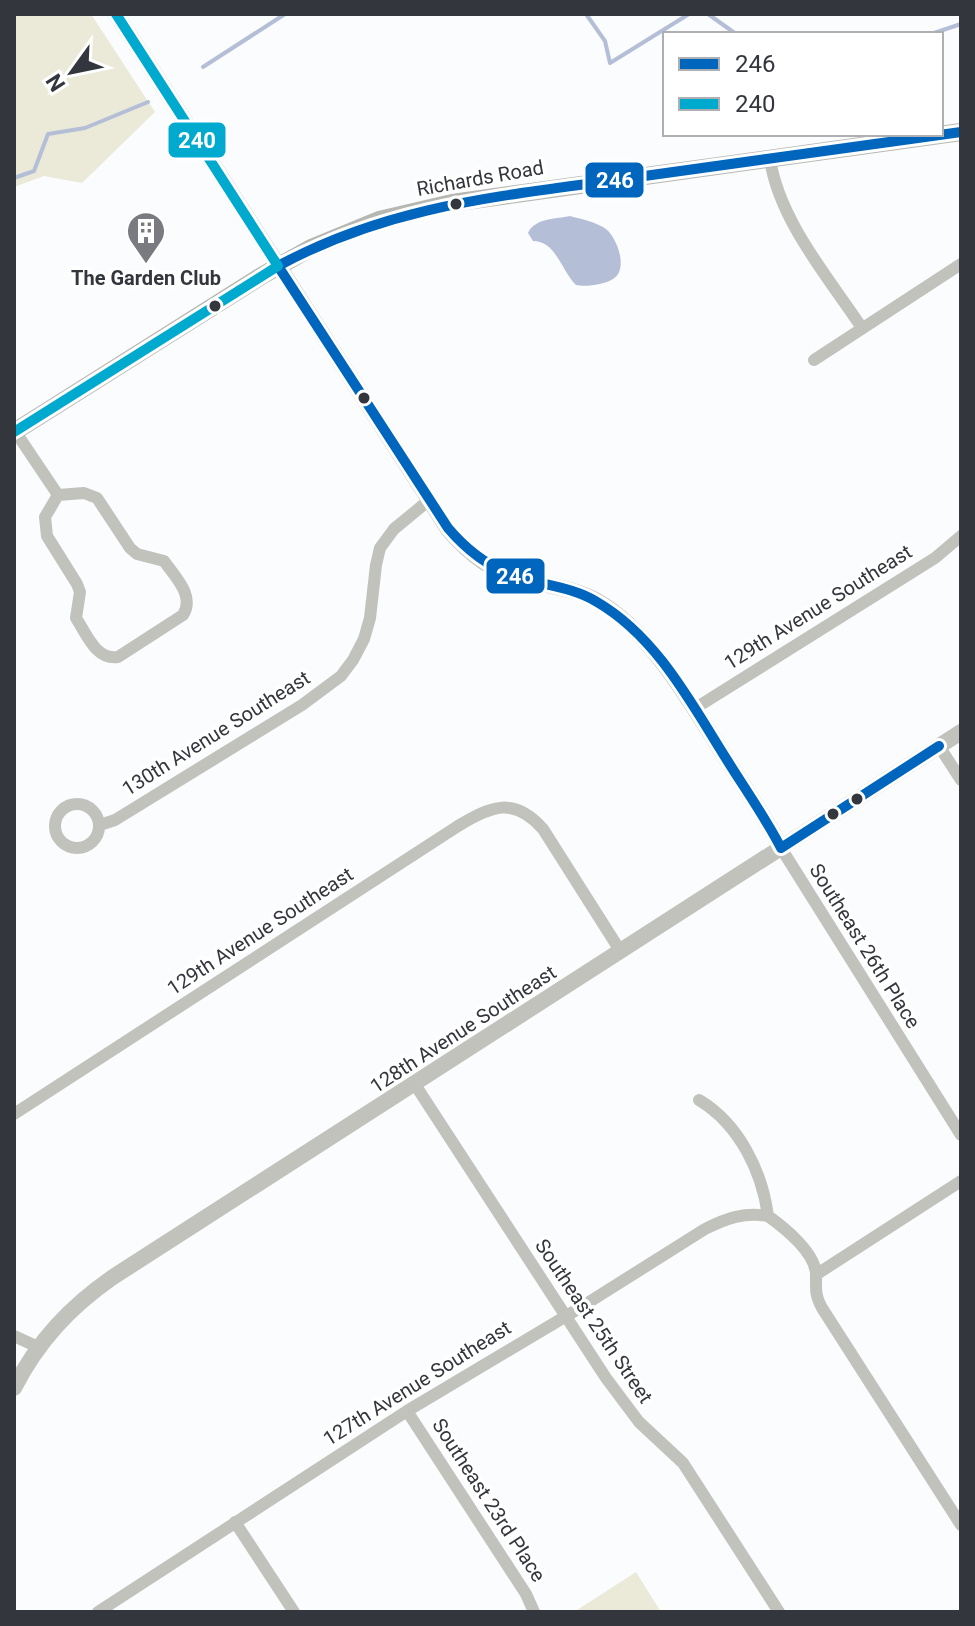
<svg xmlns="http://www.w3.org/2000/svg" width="975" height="1626" font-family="Roboto,sans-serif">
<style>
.green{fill:#ebead9}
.water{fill:#b5bed7}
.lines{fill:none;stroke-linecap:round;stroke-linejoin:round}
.stream{stroke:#b5bed7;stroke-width:4}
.minor{stroke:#c2c2bd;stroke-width:12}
.tertiary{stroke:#c2c2bd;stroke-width:16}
.secondary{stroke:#b7b7b2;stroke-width:18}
.bus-1-casing{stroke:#fff;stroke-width:16}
.bus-2-casing{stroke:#fff;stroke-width:16}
.bus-1{stroke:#0065bd;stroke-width:10}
.bus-2{stroke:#00a9ce;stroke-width:10}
.bus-dot{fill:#34363e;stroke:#fff;stroke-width:3}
.labels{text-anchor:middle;stroke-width:7;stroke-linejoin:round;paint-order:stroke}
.street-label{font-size:20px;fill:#34363e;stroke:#fff}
.poi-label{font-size:20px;font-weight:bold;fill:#34363e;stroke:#fff}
.line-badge{stroke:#fff;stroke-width:3}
.badge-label{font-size:22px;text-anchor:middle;font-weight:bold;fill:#fff}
</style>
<rect width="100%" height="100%" fill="#fafcfe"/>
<!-- green -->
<path class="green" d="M14,14H91L155,112L82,183L44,176L14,187Z
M636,1572L661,1612H574Z"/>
<!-- water -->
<path class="water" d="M570,216C581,219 596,222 606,229C617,238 629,269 613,279C604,285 585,287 576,285C561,270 556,241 533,241L528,233C535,218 556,219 570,216Z"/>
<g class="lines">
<!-- stream -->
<path class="stream" d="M586,14L605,41L610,63L689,14
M708,14L736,34
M931,34L961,24
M203,67L285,14
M14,178L34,171L48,134L85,128L148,102"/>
<!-- minor -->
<path class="minor" d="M770,159C779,220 828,277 862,328
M814,360L961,264
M15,431L58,495L45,517L47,536L77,584L80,592L76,618C87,635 96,660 118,657L183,615C195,596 176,578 164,561L137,554L130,548L97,498L84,493L58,495
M694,709L935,558L961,536
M939,746L961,780
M55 826a22 22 0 1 1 44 0a22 22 0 1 1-44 0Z
M100,825L115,820L302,705L341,676L353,660L364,639L370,618L376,565L380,548L394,529L428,501
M781,848L961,1135
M414,1083L606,1378L639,1422L683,1463L779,1612
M699,1100C739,1124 762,1171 768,1216C785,1228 817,1254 816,1276C816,1290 815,1295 822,1308L961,1525
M14,1114L458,826C491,806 514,796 543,829L621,952
M817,1274L961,1181
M14,1336L38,1347
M407,1411L526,1594L534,1612
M235,1522L294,1612
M98,1612L407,1411L578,1309L705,1229C727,1218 744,1212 768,1216"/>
<!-- tertiary -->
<path class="tertiary" d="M116,14L448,529C470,555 494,573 528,581C551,586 576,589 597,601C653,633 693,707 727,760C745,789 766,818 781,848
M14,1388C38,1341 70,1307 113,1277L961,732"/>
<!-- secondary -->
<path class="secondary" d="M14,432L263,275L311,248L379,220L452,203L961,132"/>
<defs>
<path id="bus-1" d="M278,266L448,528C470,554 495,572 528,580C551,586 576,589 597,602C657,637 691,703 727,760C745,789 765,817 781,848
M278,266C392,204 504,196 630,178C740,163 851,147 961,132
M781,848L939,746"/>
<path id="bus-2" d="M116,14L278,266
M14,432L278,266"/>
</defs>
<!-- bus-1 casing -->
<use href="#bus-1" class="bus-1-casing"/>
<!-- bus-2 casing -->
<use href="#bus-2" class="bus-2-casing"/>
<!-- bus-1 -->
<use href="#bus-1" class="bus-1"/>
<!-- bus-2 -->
<use href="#bus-2" class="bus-2"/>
</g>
<!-- icons -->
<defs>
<symbol id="building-pin" viewBox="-11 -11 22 30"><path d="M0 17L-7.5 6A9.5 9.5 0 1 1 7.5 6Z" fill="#797b81" stroke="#fff"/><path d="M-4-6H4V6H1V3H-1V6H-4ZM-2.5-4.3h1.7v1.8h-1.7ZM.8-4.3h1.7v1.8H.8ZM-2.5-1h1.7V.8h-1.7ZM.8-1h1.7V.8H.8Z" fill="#fff"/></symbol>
</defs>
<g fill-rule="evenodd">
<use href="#building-pin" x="124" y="209" width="44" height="60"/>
</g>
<!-- markers -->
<g class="bus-dot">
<circle cx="456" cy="204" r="7"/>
<circle cx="215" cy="306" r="7"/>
<circle cx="364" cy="398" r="7"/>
<circle cx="857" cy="799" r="7"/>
<circle cx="833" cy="814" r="7"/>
</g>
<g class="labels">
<!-- street labels -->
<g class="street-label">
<text transform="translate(480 178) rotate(-10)" y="7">Richards Road</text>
<text transform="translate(818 607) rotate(-32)" y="7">129th Avenue Southeast</text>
<text transform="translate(216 733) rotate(-32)" y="7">130th Avenue Southeast</text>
<text transform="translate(260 931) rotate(-33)" y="7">129th Avenue Southeast</text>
<text transform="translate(865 946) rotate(58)" y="7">Southeast 26th Place</text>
<text transform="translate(463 1029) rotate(-33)" y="7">128th Avenue Southeast</text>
<text transform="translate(594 1321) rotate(56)" y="7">Southeast 25th Street</text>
<text transform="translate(417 1383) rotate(-32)" y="7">127th Avenue Southeast</text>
<text transform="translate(489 1500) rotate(57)" y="7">Southeast 23rd Place</text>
</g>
<!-- poi labels -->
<g class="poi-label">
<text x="146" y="285">The Garden Club</text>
</g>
</g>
<g class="line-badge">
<rect x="167" y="121" width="60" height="38" rx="8" fill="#00a9ce"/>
<rect x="584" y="161" width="61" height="38" rx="8" fill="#0065bd"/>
<rect x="485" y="557" width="61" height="38" rx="8" fill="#0065bd"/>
</g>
<g class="badge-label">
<text x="197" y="148">240</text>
<text x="615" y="188">246</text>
<text x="515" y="584">246</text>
</g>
<!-- border -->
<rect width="975" height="1626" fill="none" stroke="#34363e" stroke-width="32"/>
<!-- legend -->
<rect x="663" y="32" width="280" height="104" fill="#ffffff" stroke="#aeafb2" stroke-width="2"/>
<rect x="679" y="58" width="40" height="12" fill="#0065bd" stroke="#aeafb2" stroke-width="2"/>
<text x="735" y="72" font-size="24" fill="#34363e">246</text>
<rect x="679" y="98" width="40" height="12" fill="#00a9ce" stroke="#aeafb2" stroke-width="2"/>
<text x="735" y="112" font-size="24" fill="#34363e">240</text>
<!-- north arrow -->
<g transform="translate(72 72) rotate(237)" stroke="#ffffff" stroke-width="6" paint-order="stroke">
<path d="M0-6L14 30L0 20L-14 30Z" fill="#34363e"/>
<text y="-12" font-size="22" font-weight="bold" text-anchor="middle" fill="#34363e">N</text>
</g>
</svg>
